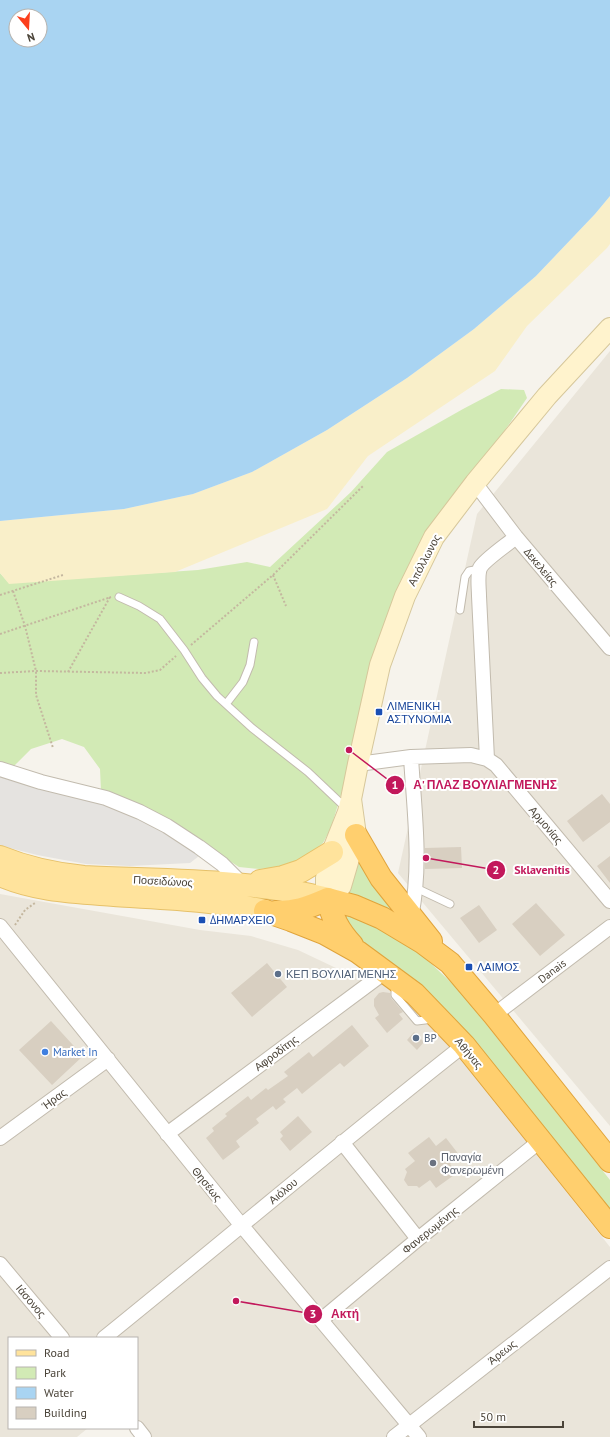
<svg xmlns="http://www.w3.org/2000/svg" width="610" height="1437" font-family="'PT Sans',sans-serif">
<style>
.residential{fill:#eae5da}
.green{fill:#d2eab5}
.sand{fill:#f9efc9}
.parking{fill:#e5e3e0}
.water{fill:#a9d4f2;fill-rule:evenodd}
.building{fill:#d8cfc1}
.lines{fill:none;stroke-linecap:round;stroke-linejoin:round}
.lane-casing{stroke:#c2bbae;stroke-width:9}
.street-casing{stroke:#c2bbae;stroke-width:16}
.secondary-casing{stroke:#d6c79b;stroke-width:22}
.primary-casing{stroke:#e6c16a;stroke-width:24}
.highway-casing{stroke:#e0a43c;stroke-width:24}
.path{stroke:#c4b79f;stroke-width:2;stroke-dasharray:2 2;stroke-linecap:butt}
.lane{stroke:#fff;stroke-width:7}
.street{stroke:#fff;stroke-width:14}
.secondary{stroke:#fff3cd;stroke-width:20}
.primary{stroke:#ffe39c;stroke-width:22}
.highway{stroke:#ffcf6e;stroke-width:22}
.transit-dot{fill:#1a4fb4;stroke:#fff;stroke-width:1.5}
.service-dot{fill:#5c6f8a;stroke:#fff;stroke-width:1.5}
.shop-dot{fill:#3f7fe0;stroke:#fff;stroke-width:1.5}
.worship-dot{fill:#6b7280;stroke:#fff;stroke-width:1.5}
.labels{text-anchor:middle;stroke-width:4;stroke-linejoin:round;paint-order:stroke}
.street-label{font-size:11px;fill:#4b4439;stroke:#fff}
.transit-label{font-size:11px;fill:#164399;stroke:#fff;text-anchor:start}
.service-label{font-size:11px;fill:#4e5e75;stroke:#fff;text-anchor:start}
.shop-label{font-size:11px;fill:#366cbe;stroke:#fff;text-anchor:start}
.worship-label{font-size:11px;fill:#5b616d;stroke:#fff;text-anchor:start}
.leader{fill:none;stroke:#c2185b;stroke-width:1.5}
.callout-dot{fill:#c2185b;stroke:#fff;stroke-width:1.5}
.mark-label{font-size:12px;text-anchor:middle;font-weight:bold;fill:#fff}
.callout-label{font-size:12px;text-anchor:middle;font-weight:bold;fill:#c2185b;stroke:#fff;stroke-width:4;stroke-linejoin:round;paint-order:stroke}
</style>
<rect width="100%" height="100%" fill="#f6f3ec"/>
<!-- residential -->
<path class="residential" d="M610,351V1126L398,873L477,514Z
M0,894L200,930L251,936L298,950L336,968L398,986L458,1055L610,1247V1437H144L137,1428V1338H9V1428H88L77,1437H0Z"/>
<!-- green -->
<path class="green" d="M501,389L524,390L527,398L492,449L396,609L331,828L323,843L308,855L293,862L274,868L259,869L239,867L146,807L101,791L100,769L84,747L62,739L31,749L14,766L0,763V573L9,583L198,570L247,562L270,567L351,492L387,452L463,409Z
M357,846L398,911L393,917L346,896Z
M343,911L356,914L422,955L459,990L610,1180V1215L353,940Z"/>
<!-- sand -->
<path class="sand" d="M610,196V244L607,248L527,326L495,371L368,456L327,509L175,572L9,584L0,573V521L124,509L193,494L252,472L327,430L407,378L474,329L536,276L595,214Z"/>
<!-- parking -->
<path class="parking" d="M0,773L131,812L160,826L199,856L190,863L130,866L86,864L37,855L2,846L0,845Z"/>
<!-- water -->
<path class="water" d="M0,0H610V196L595,214L536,276L474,329L407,378L327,430L252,472L193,494L124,509L0,521ZM16,16H40V40H16Z"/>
<!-- building -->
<path class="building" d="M602,794L610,804V822L583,842L567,821Z
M461,847L462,868L425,869V848Z
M610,856V883L597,866Z
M536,903L565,935L540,956L512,924Z
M479,905L497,930L479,943L460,918Z
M267,963L287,987L252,1017L231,993Z
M383,992L390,993L391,998L403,1012L399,1014L403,1019L387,1033L375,1018L379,1015L374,1006V999L379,993Z
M51,1021L83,1056L52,1085L19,1050Z
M352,1025L369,1046L344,1067L340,1063L302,1094L297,1088L283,1099L286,1102L276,1110L273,1106L256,1119L259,1123L236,1141L240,1147L223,1160L206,1138L214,1131L212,1128L227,1116L225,1114L248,1096L251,1100L266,1088L268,1090L288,1076L284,1072L309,1052L313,1057Z
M414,1032L424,1042L417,1050L407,1040Z
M298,1116L312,1132L290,1151L280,1139L283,1136L280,1132Z
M429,1137L436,1146L446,1138L460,1156L450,1164L457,1173L436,1188L430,1180L419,1188L417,1186H408L404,1180L407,1172L405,1169L415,1161L408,1153Z"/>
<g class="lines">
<defs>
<path id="lane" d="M119,597L139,606L160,619L184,650L202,678L217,696L252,728L308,772L346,808
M460,610L465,577L469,571L480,569
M226,704L243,682L250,665L254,642
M416,888L450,904
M395,984V995L417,1021L433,1019"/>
<path id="street" d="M475,483L516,537L610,648
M411,757C414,810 422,865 411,917
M487,759L479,596C479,588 477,576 480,568C484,560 508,544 516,537
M358,764L411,757L471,755L487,759L496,765L610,901
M0,769L41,782L106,798L140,812L167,826L199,847L222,864L243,885
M0,926L242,1226L419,1437
M494,1015L610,927
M167,1134L385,972
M0,1138L108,1059
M342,1142L418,1239
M0,1264L62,1338
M321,1320L418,1239L540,1141
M104,1338C224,1241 342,1141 464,1045
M137,1428L144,1437
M394,1437L610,1268"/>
<path id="secondary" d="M351,799L356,835L341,886L335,893L328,899L326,891V878L332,852L348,812L351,799L358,764L380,665L405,596L434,537L475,483L547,396L610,328"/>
<path id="primary" d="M0,857C27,868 55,874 84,877C164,881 250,879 328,899
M0,875C36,891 75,892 114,895C164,898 216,900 265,911
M260,881L283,877L301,871L332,852"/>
<path id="highway" d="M356,835L381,878L431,941
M328,899L354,906L382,918L422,942L450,963L494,1015L610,1161
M328,899C332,918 339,931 352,945
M265,911L291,920L324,933L358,952L415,994L464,1045L610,1227
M275,912C296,913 309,907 328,899"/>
</defs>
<!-- lane casing -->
<use href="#lane" class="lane-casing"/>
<!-- street casing -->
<use href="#street" class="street-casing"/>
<!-- secondary casing -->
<use href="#secondary" class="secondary-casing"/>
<!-- primary casing -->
<use href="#primary" class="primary-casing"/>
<!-- highway casing -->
<use href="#highway" class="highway-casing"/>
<!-- path -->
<path class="path" d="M273,575L286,606
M13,591L25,626L36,671V695L53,748
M0,595L63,575
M0,634L111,597
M191,645L273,575L363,486
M68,672L110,597
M0,673L36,671L146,673L160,670L176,656
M15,925L25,910L35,903"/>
<!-- lane -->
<use href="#lane" class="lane"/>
<!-- street -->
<use href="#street" class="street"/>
<!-- secondary -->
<use href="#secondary" class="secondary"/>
<!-- primary -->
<use href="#primary" class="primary"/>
<!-- highway -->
<use href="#highway" class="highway"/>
</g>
<!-- markers -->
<g class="transit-dot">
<rect x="375" y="708" width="8" height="8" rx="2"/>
<rect x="198" y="916" width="8" height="8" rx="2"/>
<rect x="465" y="963" width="8" height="8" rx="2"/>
</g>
<g class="service-dot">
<circle cx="278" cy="974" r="4"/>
<circle cx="416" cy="1038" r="4"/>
</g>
<circle class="shop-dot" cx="45" cy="1052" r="4"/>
<circle class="worship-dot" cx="433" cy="1163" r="4"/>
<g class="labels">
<!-- street labels -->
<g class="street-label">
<text transform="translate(424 560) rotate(-62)" y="4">Απόλλωνος</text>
<text transform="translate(541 567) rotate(50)" y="4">Δεκελείας</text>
<text transform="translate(546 825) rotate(50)" y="4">Αρμονίας</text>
<text transform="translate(163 881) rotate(3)" y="4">Ποσειδώνος</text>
<text transform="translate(552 971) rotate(-37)" y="4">Danais</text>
<text transform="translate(276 1053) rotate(-37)" y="4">Αφροδίτης</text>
<text transform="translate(469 1053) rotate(50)" y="4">Αθήνας</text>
<text transform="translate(54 1099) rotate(-36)" y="4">Ήρας</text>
<text transform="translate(207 1184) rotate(51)" y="4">Θησέως</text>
<text transform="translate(283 1191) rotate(-40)" y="4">Αιόλου</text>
<text transform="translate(430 1230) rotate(-39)" y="4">Φανερωμένης</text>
<text transform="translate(31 1301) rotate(50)" y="4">Ιάσονος</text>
<text transform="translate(502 1352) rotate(-38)" y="4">Άρεως</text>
</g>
<!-- transit labels -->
<g class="transit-label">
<text x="387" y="710">ΛΙΜΕΝΙΚΗ<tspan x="387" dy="13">ΑΣΤΥΝΟΜΙΑ</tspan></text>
<text x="210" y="924">ΔΗΜΑΡΧΕΙΟ</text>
<text x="477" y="971">ΛΑΙΜΟΣ</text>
</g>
<!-- service labels -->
<g class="service-label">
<text x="286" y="978">ΚΕΠ ΒΟΥΛΙΑΓΜΕΝΗΣ</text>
<text x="424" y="1042">BP</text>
</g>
<!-- shop labels -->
<g class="shop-label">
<text x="53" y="1056">Market In</text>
</g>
<!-- worship labels -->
<g class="worship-label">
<text x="441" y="1161">Παναγία<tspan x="441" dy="13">Φανερωμένη</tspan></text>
</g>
</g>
<!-- callouts -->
<path class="leader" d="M349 750L395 785M426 858L496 870M236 1301L313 1314"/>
<g class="callout-dot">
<circle cx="349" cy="750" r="4"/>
<circle cx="426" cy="858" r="4"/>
<circle cx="236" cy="1301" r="4"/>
<circle cx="395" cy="785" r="10"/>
<circle cx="496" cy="870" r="10"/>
<circle cx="313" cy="1314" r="10"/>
</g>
<g class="mark-label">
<text x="395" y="789">1</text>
<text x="496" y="874">2</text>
<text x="313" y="1318">3</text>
</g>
<g class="callout-label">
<text x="485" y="789">Α' ΠΛΑΖ ΒΟΥΛΙΑΓΜΕΝΗΣ</text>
<text x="542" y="874">Sklavenitis</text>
<text x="345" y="1318">Ακτή</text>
</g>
<!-- legend -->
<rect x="8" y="1337" width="130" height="92" fill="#ffffff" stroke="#b7b4b0"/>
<rect x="16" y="1350" width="20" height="6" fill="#ffe39c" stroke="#b7b4b0"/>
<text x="44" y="1357" font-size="12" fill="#4b4439">Road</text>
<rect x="16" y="1367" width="20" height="12" fill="#d2eab5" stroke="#b7b4b0"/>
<text x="44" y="1377" font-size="12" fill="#4b4439">Park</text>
<rect x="16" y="1387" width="20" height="12" fill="#a9d4f2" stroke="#b7b4b0"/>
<text x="44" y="1397" font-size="12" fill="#4b4439">Water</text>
<rect x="16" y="1407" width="20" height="12" fill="#d8cfc1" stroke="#b7b4b0"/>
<text x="44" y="1417" font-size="12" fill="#4b4439">Building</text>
<!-- north arrow -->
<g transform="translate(28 28) rotate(162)"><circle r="19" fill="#ffffff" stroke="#b7b4b0"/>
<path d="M0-3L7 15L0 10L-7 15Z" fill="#fc3f1d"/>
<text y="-6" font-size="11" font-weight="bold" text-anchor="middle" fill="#4b4439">N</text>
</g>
<!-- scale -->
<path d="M474 1421v6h89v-6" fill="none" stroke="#4b4439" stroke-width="2"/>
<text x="480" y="1421" font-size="12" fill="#4b4439" stroke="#ffffff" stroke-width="3" paint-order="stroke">50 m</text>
</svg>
